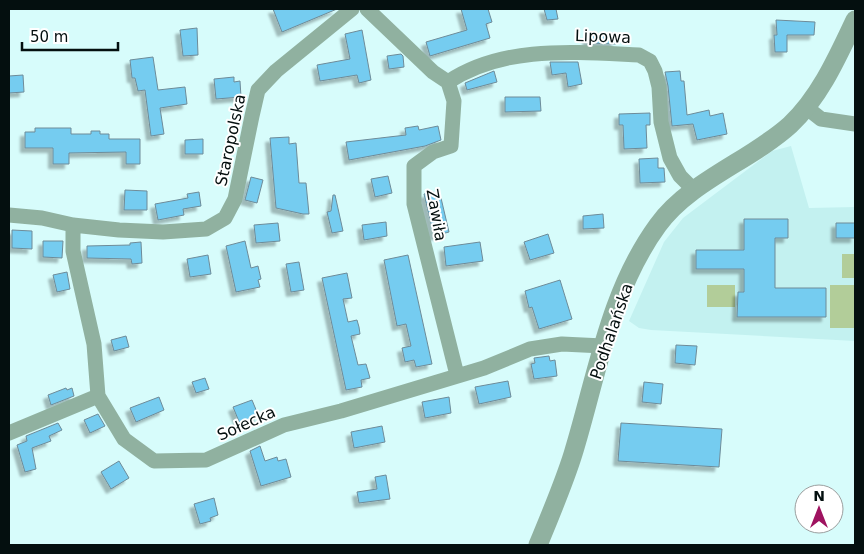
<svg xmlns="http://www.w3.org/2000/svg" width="864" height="554" font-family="'DejaVu Sans',sans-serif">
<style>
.built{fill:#c3f1f0}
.green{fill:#b2cd99}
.building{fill:#74ccf0;stroke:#6e8b98;filter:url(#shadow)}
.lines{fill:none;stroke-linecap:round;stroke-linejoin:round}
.minor{stroke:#90b1a0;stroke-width:15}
.tertiary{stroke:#90b1a0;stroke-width:19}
.labels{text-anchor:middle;stroke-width:4;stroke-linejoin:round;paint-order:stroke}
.street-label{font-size:16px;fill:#040f0f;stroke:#fff}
</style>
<defs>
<filter id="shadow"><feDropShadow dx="-4.5" dy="4.5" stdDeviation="1" flood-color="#0004"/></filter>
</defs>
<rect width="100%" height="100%" fill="#d7fcfb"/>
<!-- built -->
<path class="built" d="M791,146L809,208L855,207V341L651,330L639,328L629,321L664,242L683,218L772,151Z"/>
<!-- green -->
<path class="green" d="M842,254H855V278H842Z
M707,285H735V307H707Z
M830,285H855V328H830Z"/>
<!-- building -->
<path class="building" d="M273,9H337L282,32Z
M461,9H488L492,22L486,24L490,38L430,56L426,42L467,30Z
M544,9H556L558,19L547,20Z
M776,20L815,22L814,35H787V52H775L774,35H777Z
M197,28L198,55L183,56L180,30Z
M362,30L371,80L359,83L357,75L320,81L317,65L350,59L345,34Z
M615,33L616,44L588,43L587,36Z
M401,54L403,56L404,67L389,69L387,56Z
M153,57L158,90L185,87L187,104L160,108L164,134L151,136L145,90L138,91L135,78H132L130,60Z
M550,62H578L582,84L568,87L566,73L552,75Z
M494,71L497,82L467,90L465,83Z
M680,71L681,81H684L687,115L709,110L710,116L723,113L727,134L697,140L693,124L672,126L668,86L665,72Z
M23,75L24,92L9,93V76Z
M234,77V82L240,81L241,97L216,99L214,79Z
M505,97H540L541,111L505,112Z
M650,113V125H646L647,148L624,149L623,125H619V114Z
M418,126L419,130L438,126L441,140L425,146L349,160L346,142L406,135L405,128Z
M35,128H71V134H91V131H100V134H109V139H140V164H126V152L69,153V164H53V148H25V132H35Z
M289,137V144L296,143L299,183H306L309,214H303L276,208L270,138Z
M203,139V154H185V140Z
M658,158V168H664L665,182L640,183L639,159Z
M388,176L392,193L375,197L371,179Z
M251,177L263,180L257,203L245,200Z
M125,190L147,191V210H124Z
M199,192L201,206L183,209L184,215L158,220L155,204L188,198L187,194Z
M434,192L436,199L441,198L449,232L434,236L424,194Z
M333,195H335L343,231L332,233L327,212L331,211Z
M603,214L604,228L583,229V216Z
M744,219H788V238H775V288H826V317H737L738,292H744V269H696V250H744Z
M386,222L387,236L364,240L362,225Z
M278,223L280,241L256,243L254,225Z
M836,223H855V238H836Z
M12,230L32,231V249L12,248Z
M548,234L554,253L530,260L524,242Z
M43,241H63L62,258L43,257Z
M245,241L251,268L258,266L261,279L258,280L260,287L236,292L226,246Z
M141,242L142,263L132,264L131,259L87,258V246L130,245V243Z
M480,242L483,261L446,266L444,247Z
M208,255L211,274L190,277L187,259Z
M408,255L432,364L416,367L414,360L405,362L402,348L411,346L406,324L397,326L384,260Z
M299,262L304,290L291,292L286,264Z
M67,272L70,289L57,292L53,275Z
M347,273L352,298L343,299L348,322L357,320L359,327L360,334L351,336L358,365L366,364L370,378L361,380L362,387L346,390L322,278Z
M560,280L572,319L539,329L532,307L529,308L525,291Z
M126,336L129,347L114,351L111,340Z
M676,345L697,346L695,365L675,363Z
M549,356L550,361L555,360L557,376L534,379L531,364L535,363L534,358Z
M205,378L209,389L196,393L192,382Z
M508,381L511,397L479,404L475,387Z
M644,382L663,384L661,404L642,402Z
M66,388L67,390L72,388L74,396L51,405L48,395Z
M159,397L164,410L136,422L130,408Z
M449,397L451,413L425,418L422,402Z
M252,400L259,417L240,424L233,407Z
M98,414L105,426L90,433L84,420Z
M58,423L62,430L49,436L51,441L32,448L36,469L25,472L17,445L27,441L26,436Z
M621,423L722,429L719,467L618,461Z
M382,426L385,442L354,448L351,432Z
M260,446L265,461L277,457L278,461L286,459L291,477L261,486L250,451Z
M119,461L129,478L111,489L101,472Z
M386,475L390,499L359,503L357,492L377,489L375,477Z
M214,498L218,515L210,518L211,521L200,524L194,504Z"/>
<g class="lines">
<!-- minor -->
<path class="minor" d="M367,9L433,72L448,82
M448,82C503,45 575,52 639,55L650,61L655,71L659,87L661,122L670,158L680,176L694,190
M448,82L454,101L451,146L433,152L414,166V204L457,375
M807,108L821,119L855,124
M9,215L42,218L73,225L119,230L163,232L206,229L225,218L235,199L252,116L258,90L276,71L352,9
M73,225V251L94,344L98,396L124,439L154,461L206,460L284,425L341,411L484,368L530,349L562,344L603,346
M9,433L98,396"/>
<!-- tertiary -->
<path class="tertiary" d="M538,545C550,516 564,483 573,454C597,376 609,292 658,225C690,181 750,161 790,125C820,97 838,56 855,20"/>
</g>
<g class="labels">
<!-- street labels -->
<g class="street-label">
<text transform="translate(603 36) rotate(2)" y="6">Lipowa</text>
<text transform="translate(230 140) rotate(-78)" y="6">Staropolska</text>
<text transform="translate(437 215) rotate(80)" y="6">Zawiła</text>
<text transform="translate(611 331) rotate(-71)" y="6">Podhalańska</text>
<text transform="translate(246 423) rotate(-24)" y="6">Sołecka</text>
</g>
</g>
<!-- border -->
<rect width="864" height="554" fill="none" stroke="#040f0f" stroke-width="20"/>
<!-- north arrow -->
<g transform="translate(819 509)"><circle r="24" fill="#ffffff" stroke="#9b9f9f"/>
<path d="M0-4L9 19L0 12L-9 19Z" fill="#9f1360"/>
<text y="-8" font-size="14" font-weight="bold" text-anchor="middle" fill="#040f0f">N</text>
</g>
<!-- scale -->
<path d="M22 42v8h96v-8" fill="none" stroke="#040f0f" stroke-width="2.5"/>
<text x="30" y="42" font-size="15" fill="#040f0f" stroke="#ffffff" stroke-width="4" paint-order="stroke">50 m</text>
</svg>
